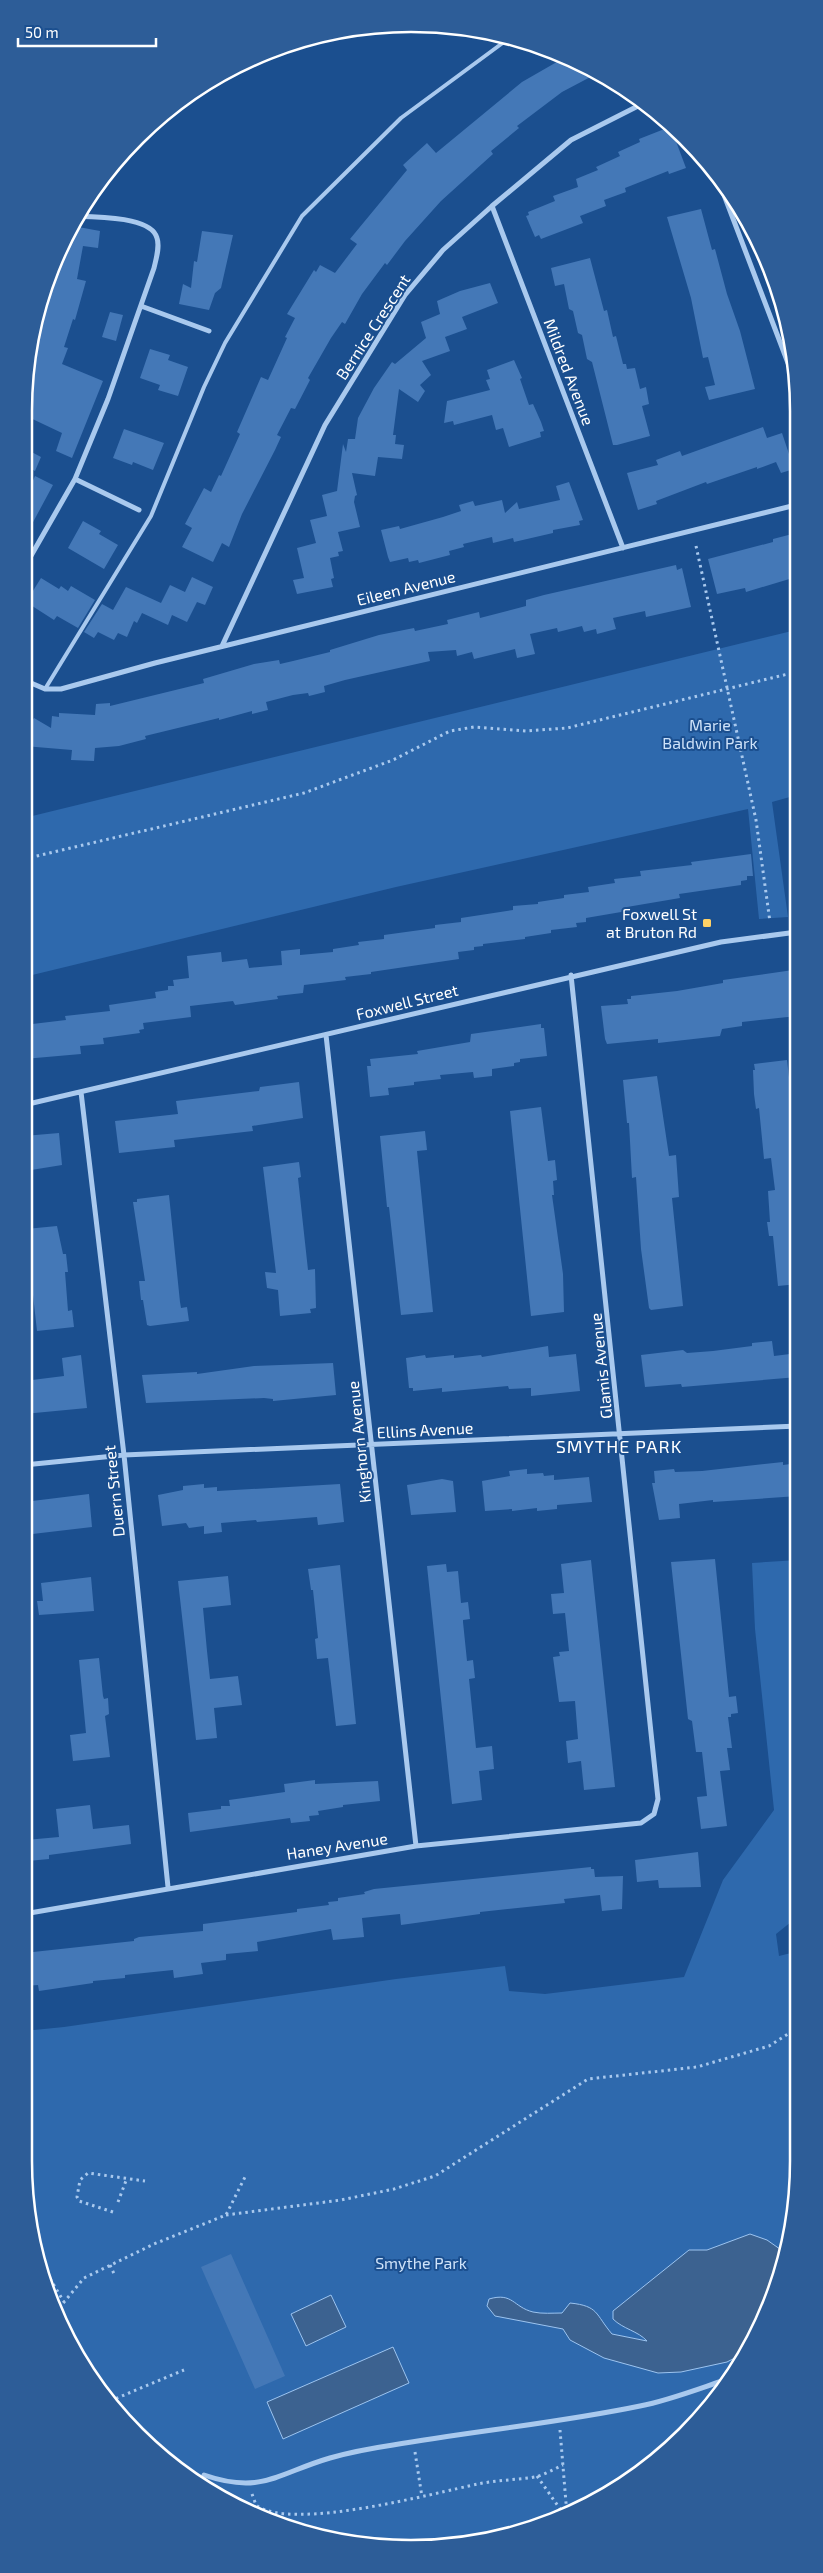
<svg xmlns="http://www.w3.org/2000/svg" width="823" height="2573" font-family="'Exo 2',sans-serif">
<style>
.green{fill:#2e69ad}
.water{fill:#3c6290;stroke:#9cc4f0}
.building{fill:#4478b7}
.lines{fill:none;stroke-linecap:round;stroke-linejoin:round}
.path{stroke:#a9c9ee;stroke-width:3;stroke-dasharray:2.5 4;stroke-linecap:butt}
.service{stroke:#a9c9ee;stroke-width:4}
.minor{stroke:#a9c9ee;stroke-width:5}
.poi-dot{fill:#ffd166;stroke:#1b4f8f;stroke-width:2}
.labels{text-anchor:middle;stroke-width:4;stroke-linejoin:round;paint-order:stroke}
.street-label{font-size:16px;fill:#fff;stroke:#1b4f8f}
.park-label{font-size:16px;fill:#cfe3fa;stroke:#1b4f8f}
.poi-label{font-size:16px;fill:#fff;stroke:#1b4f8f;text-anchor:end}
.neighbourhood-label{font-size:18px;letter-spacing:1px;fill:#fff;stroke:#1b4f8f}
.rim{fill:none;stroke:#fff;stroke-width:2.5}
</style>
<rect width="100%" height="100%" fill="#1b4f8f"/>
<!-- green -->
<path class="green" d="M796,630L797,795L772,802L788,917L759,919L748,809L396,887L24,977V818Z
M798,1560L799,1908L791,1922L776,1934L779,1956L799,1951V2161L792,2237L770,2310L734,2377L647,2469L583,2509L512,2536L437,2548L361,2546L240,2509L176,2469L120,2417L53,2310L31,2237L24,2161V2031L64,2027L396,1979L505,1966L509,1991L545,1994L684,1977L723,1880L774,1810L755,1629L752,1563Z"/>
<!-- water -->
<path class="water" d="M750,2234L767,2240L787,2254L770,2310L748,2351L727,2362L681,2372L658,2373L604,2358L570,2340L563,2329L495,2316L487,2306L489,2299C513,2292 513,2307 533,2312C542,2314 553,2313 562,2313L570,2303C599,2306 595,2314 612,2334L647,2341C638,2331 623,2329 613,2319V2311L689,2250H707Z
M331,2295L346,2327L306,2346L291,2314Z
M393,2347L409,2383L283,2439L267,2402Z"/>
<!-- building -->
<path class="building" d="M562,59L598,73L562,92L517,126L519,128L491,151L493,154L441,201L405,241L387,265L385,263L362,294L345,324L342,322L331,338L308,378L310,380L295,409L291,408L277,435L281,437L275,450L242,514L229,547L222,543L213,562L182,547L192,528L185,524L204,488L211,492L219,475L221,476L240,434L237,432L261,377L268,380L287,338L285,337L295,318L287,314L314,270L316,272L320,265L335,273L357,244L350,239L407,170L403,165L427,143L436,153L522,82Z
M667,128H671L686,168L669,174L668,171L625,188L626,192L604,200L606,206L580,216L583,223L541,239L539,235L535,237L526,216L529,215L528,212L555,201L553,196L578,187L576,179L598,170L596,167L620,156L618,152L640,142L639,139Z
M701,209L712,250L715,249L727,294L740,331L755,389L709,400L705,387L715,385L708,357L703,358L691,298L667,217Z
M73,226L100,231L98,248L83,246L77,279L86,281L75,320L73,319L64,347L68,348L62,364L103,381L72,458L56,451L62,433L24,415V412L31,336L53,263Z
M202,231L233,235L221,288L215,293L209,310L179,304L183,284L191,288L194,261L197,262Z
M590,258L604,311L607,310L613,337L616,336L623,364H626L627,369L635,368L640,389L646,387L649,404L642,406L650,436L617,445H613L592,362L587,359L582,335L578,333L573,311L569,309L564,284L555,286L551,268Z
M490,283L498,303L462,317L467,329L445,337L450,351L422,361L431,375L420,385L425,391L418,402L399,389L393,435H396L395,444L404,445L402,459L378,457L375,476L352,473L357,495L355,496L354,502L360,527L338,532L343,551L338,552L339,556L330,558L334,578L331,579L333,587L297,594L293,580L304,578L297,548L316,543L310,520L327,516L322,495L337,491L343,444L346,452L348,439H355L358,418L374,388L392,362L395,364L426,338L421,322L440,314L437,301L460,291Z
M110,312L123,315L116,341L102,337Z
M150,349L170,355L168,360L188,367L178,396L158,390L160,385L140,378Z
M514,360L522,378L520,379L529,405L533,404L541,422L544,431L540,432L541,437L509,447L503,428L496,430L492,415L454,425L453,421L444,423L447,401L490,390L486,380L490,379L487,370Z
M763,427L767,438L782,433L794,469L781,473L776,462L757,469V467L707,484L706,482L656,501L657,504L638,510L627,473L658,465L656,460L680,451L682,456Z
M124,429L164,443L153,470L133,462L132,465L113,458Z
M24,448L41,457L35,471L24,465Z
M35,476L53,485L24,539V500Z
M569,482L583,520L579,521L580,525L553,530V533L514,542L513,538L493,543L492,537L463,544L464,547L449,551L450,555L419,563L418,560L409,562L408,558L390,562L388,557L381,530L399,526L400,529L443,517L461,511L459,505L473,501L475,506L502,500L505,513L517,502L519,509L560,500L556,486Z
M83,521L101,531L99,534L118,545L104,569L68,548Z
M796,533V577L746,592L745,588L717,594L708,559L773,542V539Z
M676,565L677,570L682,568L691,607L646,617L645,611L613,618L616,629L597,634L596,629L584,632L582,626L558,632L557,628L530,634L535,654L517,658L515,649L474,659L472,652L457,656L456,650L428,652L430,661L345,680L324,686L325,692L309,696L308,693L293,695L266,702L268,710L252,714V711L219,720V718L145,736L146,739L119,746L95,748L94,761L71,760L72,750L24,746V736L34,718L51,728L52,716L59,717V713L95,715L96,704L110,703V706L204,683L203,679L254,664L279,660L280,664L293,661L330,652V650L379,635L414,628L415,631L448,624L447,620L479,612L480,618L526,606V600L544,595Z
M192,577L213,587L205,605L197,602L187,622L172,615L168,625L142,613L137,623L134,621L127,637L118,633L114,640L98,632L94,638L84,632L102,604L113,610L126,587L161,603L170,585L185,592Z
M41,578L59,589L61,586L68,591L71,586L95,600L78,628L57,616L54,620L26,602Z
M751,854L753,876H747V880L741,881V885L679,894L680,898L627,907V911L586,918V922L576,923L577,927L551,930V933L525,937V939L483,944V946L474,947V950L458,952L459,959L371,972V974L345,977L346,980L304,985L303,993L277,996L278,999L235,1005L233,1001L190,1006L191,1017L143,1023L144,1029L139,1030L140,1033L103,1038L104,1044L80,1046L81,1054L24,1059V1025L66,1020L65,1016L110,1011L109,1005L156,998L155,992L168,990V986H174L173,980L189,978L187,956L221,952L222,962L247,959L249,968L282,965L281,951L300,949V955L333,952V949L359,945L358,942L384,939V935L435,928V925L461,922V918L513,910V906L538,904V902L564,898V895L589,892L588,887L615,883L614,879L641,876L640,871L692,865L691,862Z
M793,970L797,1016L742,1022V1026L722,1029L720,1036L658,1043V1039L607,1044L605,1039L601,1006L628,1004L627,999H631V996L677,991L723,983V980Z
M541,1024V1028H544L547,1056L520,1059V1062L514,1063V1066L492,1069V1076L474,1078L473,1072L440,1075L441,1079L414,1082V1085L388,1088L389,1095L370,1097L367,1066H371L370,1059L418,1054L417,1051L470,1042L471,1034Z
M787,1060L797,1146L798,1284L778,1286L773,1236H769L767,1222H770L768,1191L775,1190L771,1158L764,1159L759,1108L756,1109L754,1094L753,1070H755L754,1064Z
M657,1076L669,1156L676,1155L679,1197L672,1198L683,1306L651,1310L649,1308L641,1249L636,1177L632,1178L629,1123H627L623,1080Z
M299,1082L303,1118L252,1126L253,1131L174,1140L175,1147L119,1153L115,1121L178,1114L176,1101L259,1091L260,1087Z
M541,1107L548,1161L555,1160L557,1180L553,1181L554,1195H552L563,1274L564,1312L531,1316L510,1111Z
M425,1131L427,1150L417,1151L433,1312L401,1315L389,1207H387L380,1136Z
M59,1133L62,1165L25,1171L24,1136Z
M299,1162L301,1177L298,1178L302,1215L308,1270L315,1269L316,1308L310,1309L311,1313L280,1316L278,1290L267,1288L265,1272L276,1273L263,1167Z
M169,1195L180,1302L181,1308L187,1307L189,1321L150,1326L147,1325L143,1300H141L139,1281H145L133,1202H137V1199Z
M57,1226L63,1254H66L68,1272H65L68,1311L72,1310L74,1327L37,1331L31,1277L24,1278V1257H29L26,1229Z
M772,1341L774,1356L798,1353V1377L682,1387L681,1384L645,1387L641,1355L683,1350L687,1353L713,1351L752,1346V1343Z
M548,1346L549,1357L576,1354L580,1391L531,1396V1388L509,1389L508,1386L442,1392V1388L413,1391V1388H409L406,1358L425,1355L426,1358L454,1355V1358L481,1355L482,1357Z
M81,1355L87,1408L24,1414V1381L64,1376L62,1358Z
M333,1363L336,1395L273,1401V1399L264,1398L146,1403L142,1375L197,1372V1374L254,1366Z
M783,1462V1465L798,1463V1496L713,1502V1500L679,1504L680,1518L659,1520L652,1483H655L654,1471L674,1469L675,1472L702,1471Z
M527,1469V1474L543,1473L544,1476L554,1475V1480L589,1477L592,1502L557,1505V1509L537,1511V1508L512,1511V1509L485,1511L482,1481L510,1476L509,1471Z
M442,1479L453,1481L456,1512L411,1515L407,1485Z
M204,1484V1488L217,1487V1491L340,1484L344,1522L318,1525L317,1517L257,1522L256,1520L221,1523L222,1532L204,1534V1526L189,1528L186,1523L162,1526L158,1495L183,1490V1486Z
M89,1494L92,1527L24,1535V1502Z
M715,1559L729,1697L736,1696L738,1713L731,1714V1717H728L732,1748H727L730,1770L720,1771L727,1826L701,1829L697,1797L707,1796L702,1752H696L692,1721L688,1719L671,1562Z
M591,1560L615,1787L584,1790L581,1761L568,1763L566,1741L578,1739L575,1701L559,1702L553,1657L560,1656L559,1652L569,1651L565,1613L553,1614L551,1594L564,1593L561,1564Z
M446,1564L447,1572L458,1571L461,1603L468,1602L470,1619L463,1620V1622L467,1661L473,1660L475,1678L469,1679L476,1748L492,1746L494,1769L479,1771L482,1800L452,1804L427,1566Z
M340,1565L356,1724L336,1726L328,1658L317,1659L315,1639L318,1638L313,1590H311L308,1569Z
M228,1576L231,1605L203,1608L207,1651L210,1679L238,1676L242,1705L214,1708L217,1738L196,1740L178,1581Z
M91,1577L94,1611L39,1615L37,1601H43L41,1583Z
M99,1658L103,1696L104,1699L108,1698L109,1714L105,1716L110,1757L73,1761L70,1735L86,1733L79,1660Z
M315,1780V1784L378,1781L380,1801L343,1805V1807L318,1811L319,1815L309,1816L310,1821L291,1823L290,1818L190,1832L188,1813L221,1809V1806H230L229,1800L285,1792L284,1784Z
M90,1805L93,1829L129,1825L131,1844L49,1855V1859L28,1861L26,1840L59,1837L56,1809Z
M698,1852L701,1887L659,1888L658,1880L637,1882L635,1860Z
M591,1867V1869H594L595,1877L623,1876L622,1909L602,1911L600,1895L564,1899L565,1903L480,1912V1914L401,1925L400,1914L362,1918L364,1937L333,1940L331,1929L257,1942L258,1951L226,1954V1960L201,1963L203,1974L174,1978L173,1970L125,1975V1978L93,1981V1983L39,1991L38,1985L24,1986V1953L134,1941V1939L139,1937L203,1931V1924L297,1912V1909L329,1905L328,1902L338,1901V1898L365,1894L364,1892L374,1889Z
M231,2254L285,2376L255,2389L201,2267Z"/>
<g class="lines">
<!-- path -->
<path class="path" d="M696,546L756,820L770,922
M24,859L304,793L393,760L450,731L474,727L526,731L567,728L796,672
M118,2202L127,2178
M113,2212L79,2201L77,2197L80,2180L88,2173L145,2181
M226,2215L341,2200L394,2189L435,2176L588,2079L697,2067L769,2046L799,2027
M110,2265L115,2276
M41,2270L46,2272L64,2302
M55,2313L84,2278L154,2244L226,2215L245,2177
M110,2401L184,2370
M560,2430L567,2515
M415,2452L422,2497
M537,2476L565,2516
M252,2494L256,2505C291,2532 434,2493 478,2484C497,2480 516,2480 535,2477C544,2475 554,2469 563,2465"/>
<!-- service -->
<path class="service" d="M45,689L151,516L204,387L225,343L302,216L401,118L508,39"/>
<!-- minor -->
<path class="minor" d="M721,187L796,384
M492,206L623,548
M141,306L209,331
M75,479L139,510
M24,568L75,479L108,399L154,268C156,259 160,247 157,238C151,216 98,218 79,216
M222,646L325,425L405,295L443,250L492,206L571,140L642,104
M24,680L45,689H61L155,663L796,505
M326,1035L416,1846
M81,1092L124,1455L168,1887
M24,1105L721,942L797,932
M24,1465L124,1455L798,1426
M24,1914L416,1846L641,1823L654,1814L658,1799L571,975
M204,2475C262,2495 278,2473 330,2458C351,2452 373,2448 393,2445C475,2431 558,2423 640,2406C671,2400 703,2387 734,2377"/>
</g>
<!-- markers -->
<rect class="poi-dot" x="702" y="918" width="10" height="10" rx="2.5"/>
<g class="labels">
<!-- street labels -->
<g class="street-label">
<text transform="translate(373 327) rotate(-57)" y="6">Bernice Crescent</text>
<text transform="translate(569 372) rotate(69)" y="6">Mildred Avenue</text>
<text transform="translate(406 588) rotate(-14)" y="6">Eileen Avenue</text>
<text transform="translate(407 1002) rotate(-14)" y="6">Foxwell Street</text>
<text transform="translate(601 1366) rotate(-96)" y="6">Glamis Avenue</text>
<text transform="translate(425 1430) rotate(-3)" y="6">Ellins Avenue</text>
<text transform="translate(359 1442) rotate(-96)" y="6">Kinghorn Avenue</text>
<text transform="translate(114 1491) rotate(-96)" y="6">Duern Street</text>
<text transform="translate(337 1846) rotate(-9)" y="6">Haney Avenue</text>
</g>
<!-- park labels -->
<g class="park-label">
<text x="710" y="731">Marie<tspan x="710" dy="18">Baldwin Park</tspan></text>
<text x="421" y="2269">Smythe Park</text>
</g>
<!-- poi labels -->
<g class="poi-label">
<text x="697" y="920">Foxwell St<tspan x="697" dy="18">at Bruton Rd</tspan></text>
</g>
<!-- neighbourhood labels -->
<g class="neighbourhood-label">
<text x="619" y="1453">SMYTHE PARK</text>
</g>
</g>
<!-- crop -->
<path d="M0 0H823V2573H0ZM411 32H411A379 379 0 0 1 790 411V2161A379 379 0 0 1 411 2540H411A379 379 0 0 1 32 2161V411A379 379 0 0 1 411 32Z" fill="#2d5d98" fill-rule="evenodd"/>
<path class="rim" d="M411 32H411A379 379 0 0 1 790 411V2161A379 379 0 0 1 411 2540H411A379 379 0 0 1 32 2161V411A379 379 0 0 1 411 32Z"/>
<!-- scale -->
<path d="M18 38v8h138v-8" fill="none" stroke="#ffffff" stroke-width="2.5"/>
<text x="25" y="38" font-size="15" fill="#ffffff" stroke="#1b4f8f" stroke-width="4" paint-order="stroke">50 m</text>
</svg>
